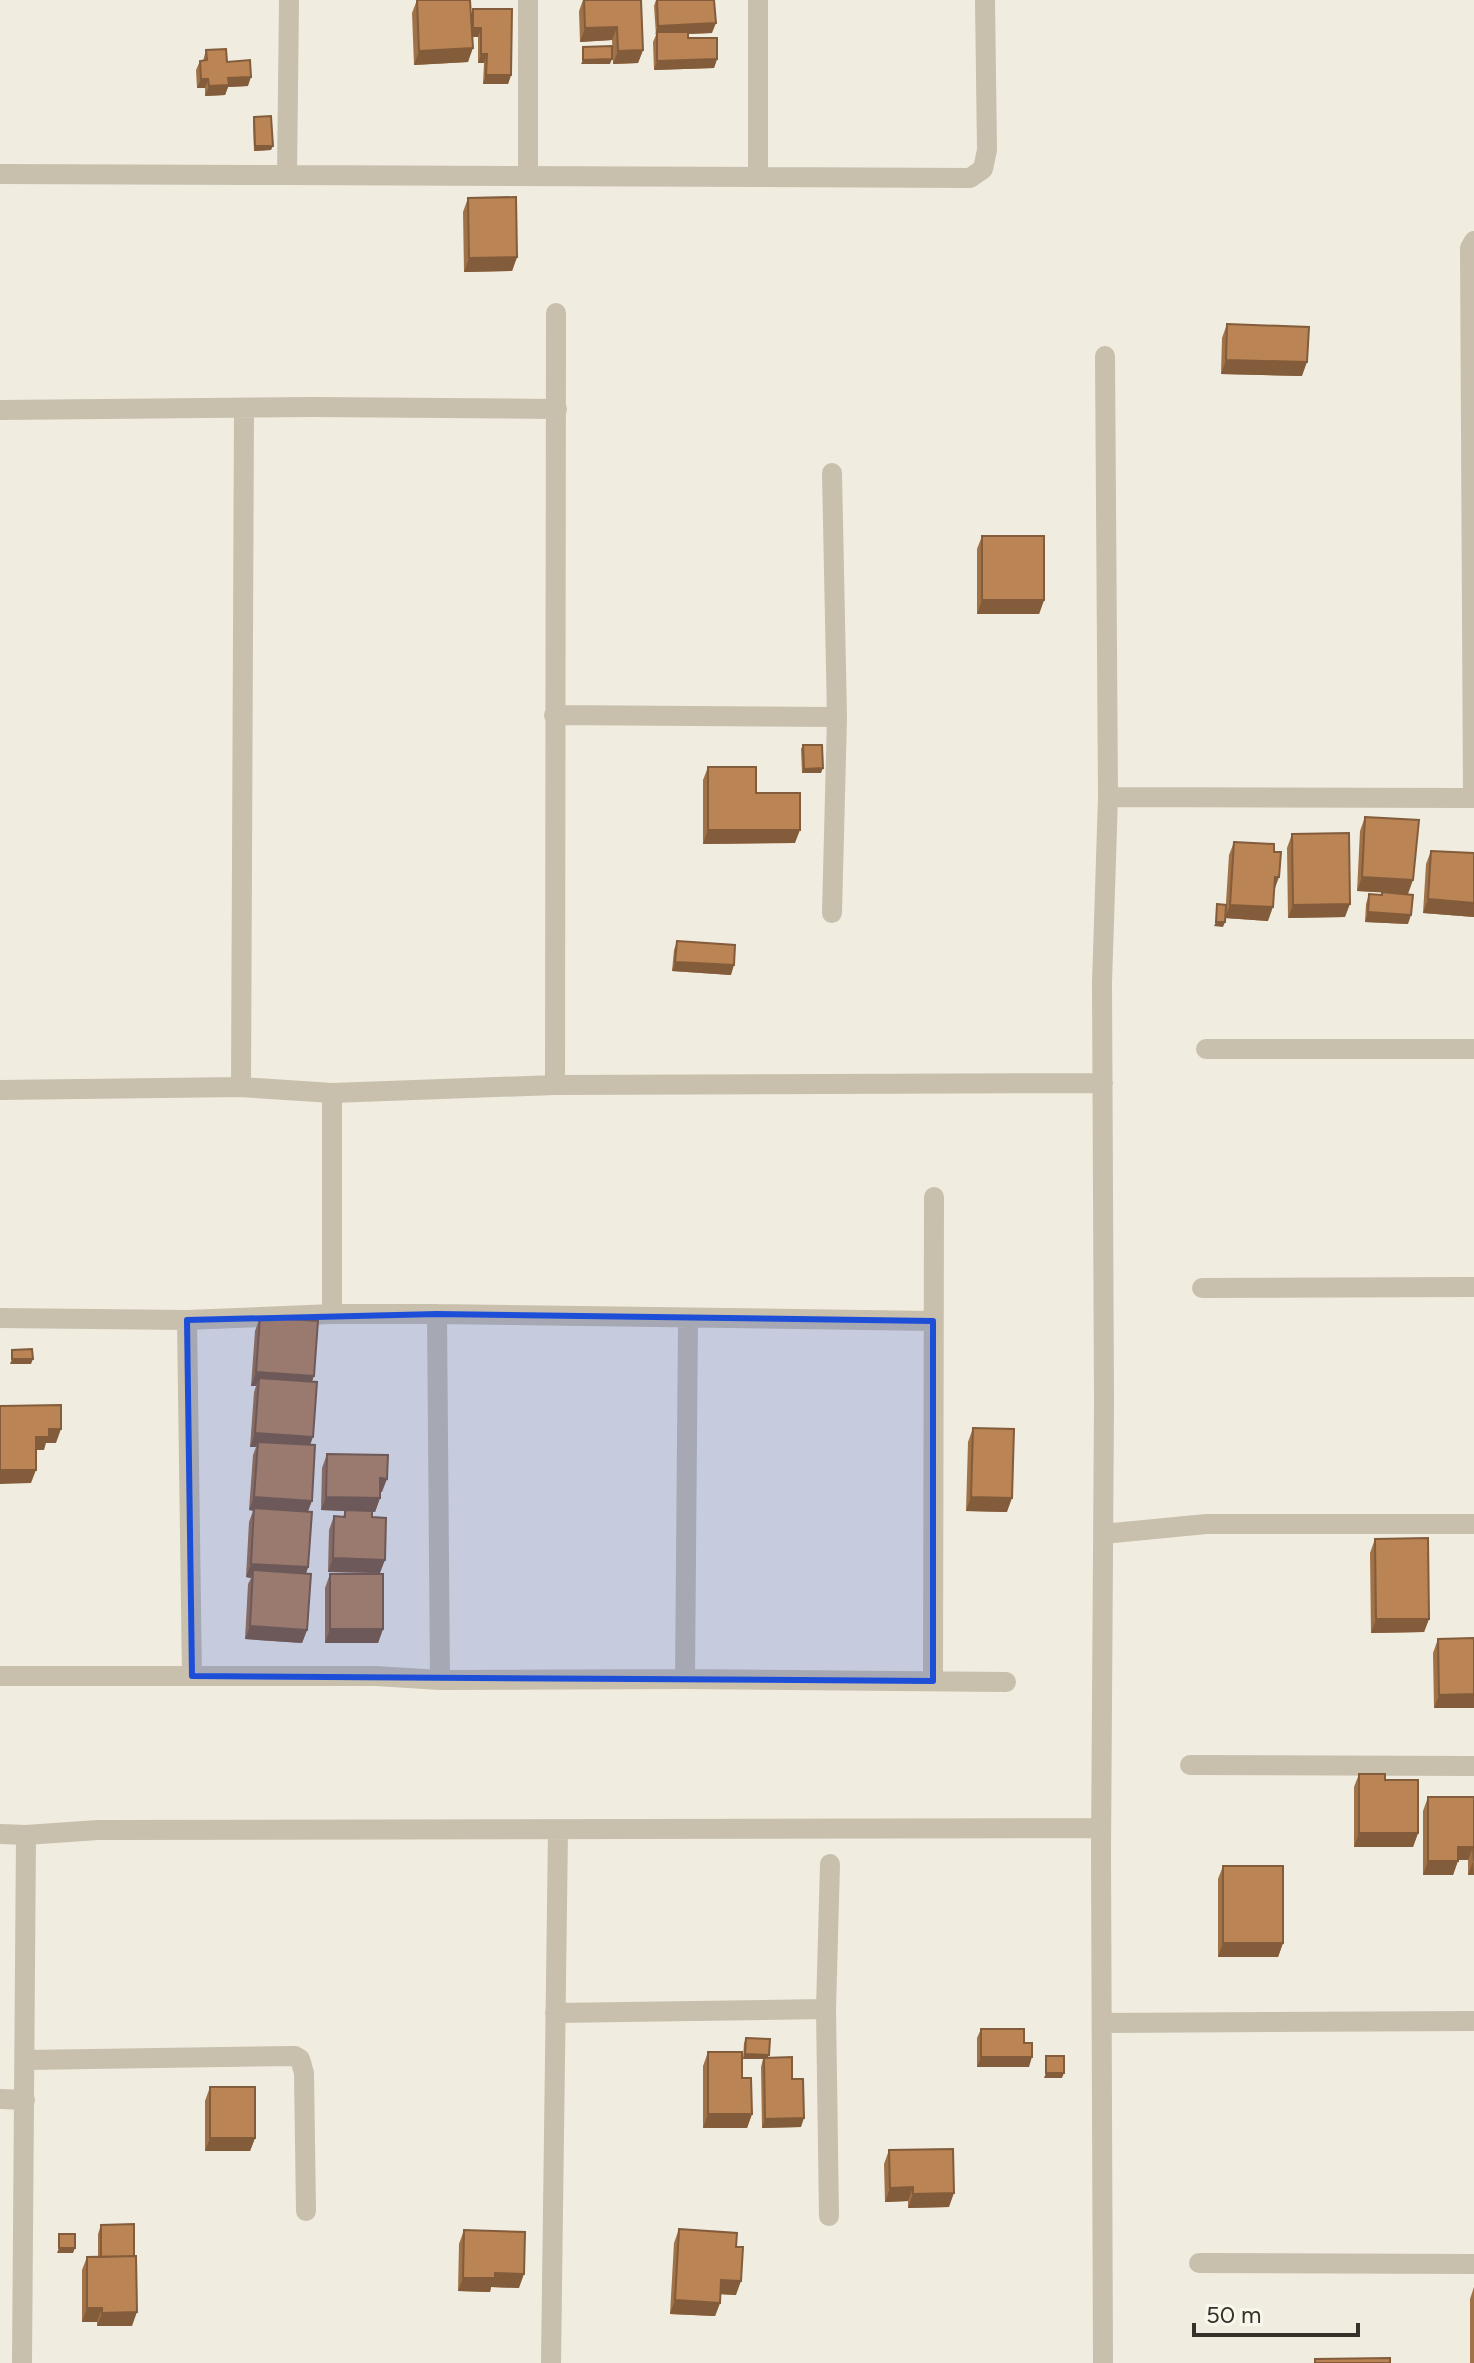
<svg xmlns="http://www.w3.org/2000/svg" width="1474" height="2363" font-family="Figtree,sans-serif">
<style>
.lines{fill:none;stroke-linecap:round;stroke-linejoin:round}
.minor{stroke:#c8bfac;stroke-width:20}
.wall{fill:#a07248}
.shaded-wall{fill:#825c3b}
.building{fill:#ba8454;stroke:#825c3b;stroke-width:2}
.marked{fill:#1d4ed8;fill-opacity:0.2;stroke:#1d4ed8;stroke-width:6;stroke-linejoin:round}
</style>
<rect width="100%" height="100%" fill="#f1ece0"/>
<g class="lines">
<!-- minor -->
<path class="minor" d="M528,0V176
M0,174L287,175L289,0
M287,175L970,178L983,169L987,150L985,0
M758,177V0
M0,410L313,407L557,409
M832,473L837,717L832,913
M554,715L837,717
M1108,797L1474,798
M1473,798L1470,248L1474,241
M1206,1049H1474
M555,1085L556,313
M241,1087L244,408
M0,1090L241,1087L332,1093L555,1085L1103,1083
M332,1093V1314
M1202,1288L1474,1287
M437,1314L440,1680
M0,1318L187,1320L332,1314H437L933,1321
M187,1320L192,1676
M1103,1534L1206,1524H1474
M0,1676H376L440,1680L685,1679L1006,1682
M685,1679L688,1319
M933,1681L934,1197
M1190,1765L1474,1766
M0,1834L26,1835L98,1830L1101,1828
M555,2013L826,2009
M1102,2023L1474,2021
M26,2060L295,2056L300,2059L304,2073L306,2211
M0,2099L25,2100
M829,2216L826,2009L830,1864
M1199,2263L1474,2264
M22,2363L26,1835
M551,2363L558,1830
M1103,2363L1101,1853L1104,1402L1102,983L1108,797L1105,356"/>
</g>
<!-- wall -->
<path class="wall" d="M417,0L471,14L473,9L511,75L508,84H483L484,63H478V37H472L468,62L414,65L412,13Z
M583,0H641L643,50L638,63L613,64L612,40L580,42L579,11Z
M656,0H685L712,33L688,34V38L717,59L714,68L654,70L653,42L656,35L654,6Z
M206,50L227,62L248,86L228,87L225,95L205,96V88H197L196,70L200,61H203Z
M254,117L271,150L254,151L253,121Z
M468,198L517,257L512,271L464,272L463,212Z
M1227,324L1302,376L1221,374L1222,338Z
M982,536L1044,600L1039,614H977V549Z
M803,745L821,773H802L801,749Z
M708,767L756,793L795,843L703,844V780Z
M1365,817L1408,894L1394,893L1408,924L1365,922L1366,904L1369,894L1381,895V892L1357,891L1360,831Z
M1292,834L1345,917L1288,918L1287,848Z
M1234,842L1268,921L1225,918L1229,855Z
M1431,851L1474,853V917L1423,913L1426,864Z
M677,941L731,975L672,971L674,950Z
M260,1317L312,1381L308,1512V1567L306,1574L307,1630L302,1643L245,1639L248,1584L251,1578L246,1577L249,1522L253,1511L249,1510L253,1455L256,1447H250L254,1392L256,1386H251L255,1331Z
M973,1428L1007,1512L966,1511L968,1442Z
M327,1454L382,1492H380V1498L375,1512H372L380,1573L328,1572L329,1530L334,1516L343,1517L345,1511L321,1510L322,1468Z
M1375,1539L1429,1619L1424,1632L1371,1633L1370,1553Z
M330,1574L383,1629L378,1643H325V1588Z
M1474,1638V1708H1434L1433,1653L1438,1639Z
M1359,1774L1385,1780L1418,1833L1413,1847H1354V1787Z
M1428,1797H1474V1875H1468V1860H1458L1453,1875H1423V1811Z
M1223,1866L1283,1943L1278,1957H1218V1879Z
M981,2029L1024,2043L1029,2067H977V2038Z
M746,2038L792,2079L801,2127L762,2128L761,2067L763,2059H743L744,2043Z
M708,2052L742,2078L752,2114L747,2128H703V2066Z
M210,2087L255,2138L250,2151H205V2101Z
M889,2150L949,2207L908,2208V2201L885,2202L884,2164Z
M101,2225L132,2326H97V2322H82V2270L87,2257H98V2234Z
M679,2229L736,2247V2295L720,2294V2303L715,2316L670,2314L674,2243Z
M464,2230L519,2288L491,2287L490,2292L458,2291L459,2244Z
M1474,2287V2363H1470V2299Z"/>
<!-- shaded-wall -->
<path class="shaded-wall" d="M716,23L712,33L657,35V32L655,35L658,26Z
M617,27L612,40L580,42L585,28Z
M473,28H481L478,37H470Z
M473,48L468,62L414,65L419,51Z
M643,50L638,63L613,64L618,51Z
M481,54H487L484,63H478Z
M612,59L610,64H581L583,60Z
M717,59L714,68L654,70L657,61Z
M486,75H511L508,84H483Z
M251,77L248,86L228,87L225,95L205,96L209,86L228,78Z
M201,79H208L205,88H197Z
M255,146H273L271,150L254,151Z
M517,257L512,271L464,272L469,258Z
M1226,360L1307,362L1302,376L1221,374Z
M982,600H1044L1039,614H977Z
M823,768L821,773H802L804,769Z
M708,830H800L795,843L703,844Z
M1275,877H1279L1274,891Z
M1362,877L1413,880L1408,894L1357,891Z
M1428,899L1474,903V917L1423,913Z
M1350,904L1345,917L1288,918L1293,905Z
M1230,905L1273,907L1268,921L1225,918Z
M1368,912L1411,915L1408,924L1365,922Z
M1216,922H1225L1223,927L1214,926Z
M675,962L734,965L731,975L672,971Z
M12,1359H33L31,1364H10Z
M256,1372L314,1376L309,1390L259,1378L256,1386H251Z
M49,1429H61L56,1443H46L44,1450H31L36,1437Z
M255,1433L313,1437L308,1451L258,1442L256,1447H250Z
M0,1470H36L31,1483L0,1484Z
M380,1478L387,1479L382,1492H375Z
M254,1497L312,1501L307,1514L249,1510Z
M326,1497L380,1498L375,1512L321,1510Z
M971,1497L1012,1498L1007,1512L966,1511Z
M333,1558L385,1560L380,1573L328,1572Z
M251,1564L308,1567L303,1581L253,1570L251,1578L246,1577Z
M1376,1619H1429L1424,1632L1371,1633Z
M250,1626L307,1630L302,1643L245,1639Z
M330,1629H383L378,1643H325Z
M1474,1694V1708H1434L1439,1695Z
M1359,1833H1418L1413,1847H1354Z
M1458,1847H1473L1468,1860H1453Z
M1428,1861H1458L1453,1875H1423Z
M1473,1861L1474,1875H1468Z
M1223,1943H1283L1278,1957H1218Z
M745,2054L769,2055L767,2059H743Z
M981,2057H1032L1029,2067H977Z
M1046,2073H1064L1062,2078H1044Z
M708,2114H752L747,2128H703Z
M804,2118L801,2127L762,2128L765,2119Z
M210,2138H255L250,2151H205Z
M913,2187L908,2201L885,2202L890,2188Z
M954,2193L949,2207L908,2208L913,2194Z
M59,2248H75L73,2253H57Z
M495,2273L524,2274L519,2288L491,2287L490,2292L458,2291L463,2278Z
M721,2280L741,2281L736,2295L716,2294Z
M675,2300L720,2303L715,2316L670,2314Z
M87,2308H102L97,2322H82Z
M137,2312L132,2326H97L102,2313Z"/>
<!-- building -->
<path class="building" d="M417,0H470L473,48L419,51Z
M584,0H641L643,50L618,51L617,27L585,28Z
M657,0H714L716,23L658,26Z
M473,9H512L511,75H486L487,54H481V28H473Z
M657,32H688V38H717V59L657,61Z
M612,46V59L583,60V47Z
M226,49L227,62L250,60L251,77L228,78L229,85L209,86L208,79H201L200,61L207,60L206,50Z
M271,116L273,146H255L254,117Z
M516,197L517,257L469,258L468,198Z
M1227,324L1309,327L1307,362L1226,360Z
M982,536H1044V600H982Z
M803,745H822L823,768L804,769Z
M708,767H756V793H800V830H708Z
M1365,817L1419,820L1413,880L1362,877Z
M1349,833L1350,904L1293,905L1292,834Z
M1234,842L1274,844V852H1281L1279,877H1275L1273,907L1230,905Z
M1431,851L1474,853V903L1428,899Z
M1382,892L1413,895L1411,915L1368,912L1369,894L1382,895Z
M1217,904L1226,905L1225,922H1216Z
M677,941L735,945L734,965L675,962Z
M260,1317L318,1321L314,1376L256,1372Z
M32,1349L33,1359H12V1350Z
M259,1378L317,1382L313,1437L255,1433Z
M61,1405V1429H49V1437H36V1470H0V1406Z
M973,1428L1014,1429L1012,1498L971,1497Z
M258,1442L315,1445L312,1501L254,1497Z
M327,1454L388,1455L387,1479L380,1478V1498L326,1497Z
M254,1508L312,1512L308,1567L251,1564Z
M345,1510L372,1511V1517L386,1518L385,1560L333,1558L334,1516L345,1517Z
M1428,1538L1429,1619H1376L1375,1539Z
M253,1570L311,1574L307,1630L250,1626Z
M330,1574H383V1629H330Z
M1474,1638V1694L1439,1695L1438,1639Z
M1359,1774H1385V1780H1418V1833H1359Z
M1428,1797H1474V1861L1473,1847H1458V1861H1428Z
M1223,1866H1283V1943H1223Z
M981,2029H1024V2043H1032V2057H981Z
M746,2038L770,2039L769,2055L745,2054Z
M708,2052H742V2078H751L752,2114H708Z
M1046,2056H1064V2073H1046Z
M792,2057V2079H803L804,2118L765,2119L764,2058Z
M210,2087H255V2138H210Z
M953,2149L954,2193L913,2194V2187L890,2188L889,2150Z
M134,2224V2256L101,2257V2225Z
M679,2229L737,2233L736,2247H743L741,2281L721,2280L720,2303L675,2300Z
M464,2230L525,2232L524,2274L495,2273V2278H463Z
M59,2234H75V2248H59Z
M136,2256L137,2312L102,2313V2308H87V2257Z
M1390,2358V2363H1315V2359Z"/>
<!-- marked area -->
<path class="marked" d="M437,1314L933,1321V1681L192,1676L187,1320Z"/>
<!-- scale -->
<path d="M1194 2323v12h164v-12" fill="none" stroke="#37312b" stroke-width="4"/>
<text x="1206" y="2323" font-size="24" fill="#37312b" stroke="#f9f6ec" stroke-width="6" paint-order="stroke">50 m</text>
</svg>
